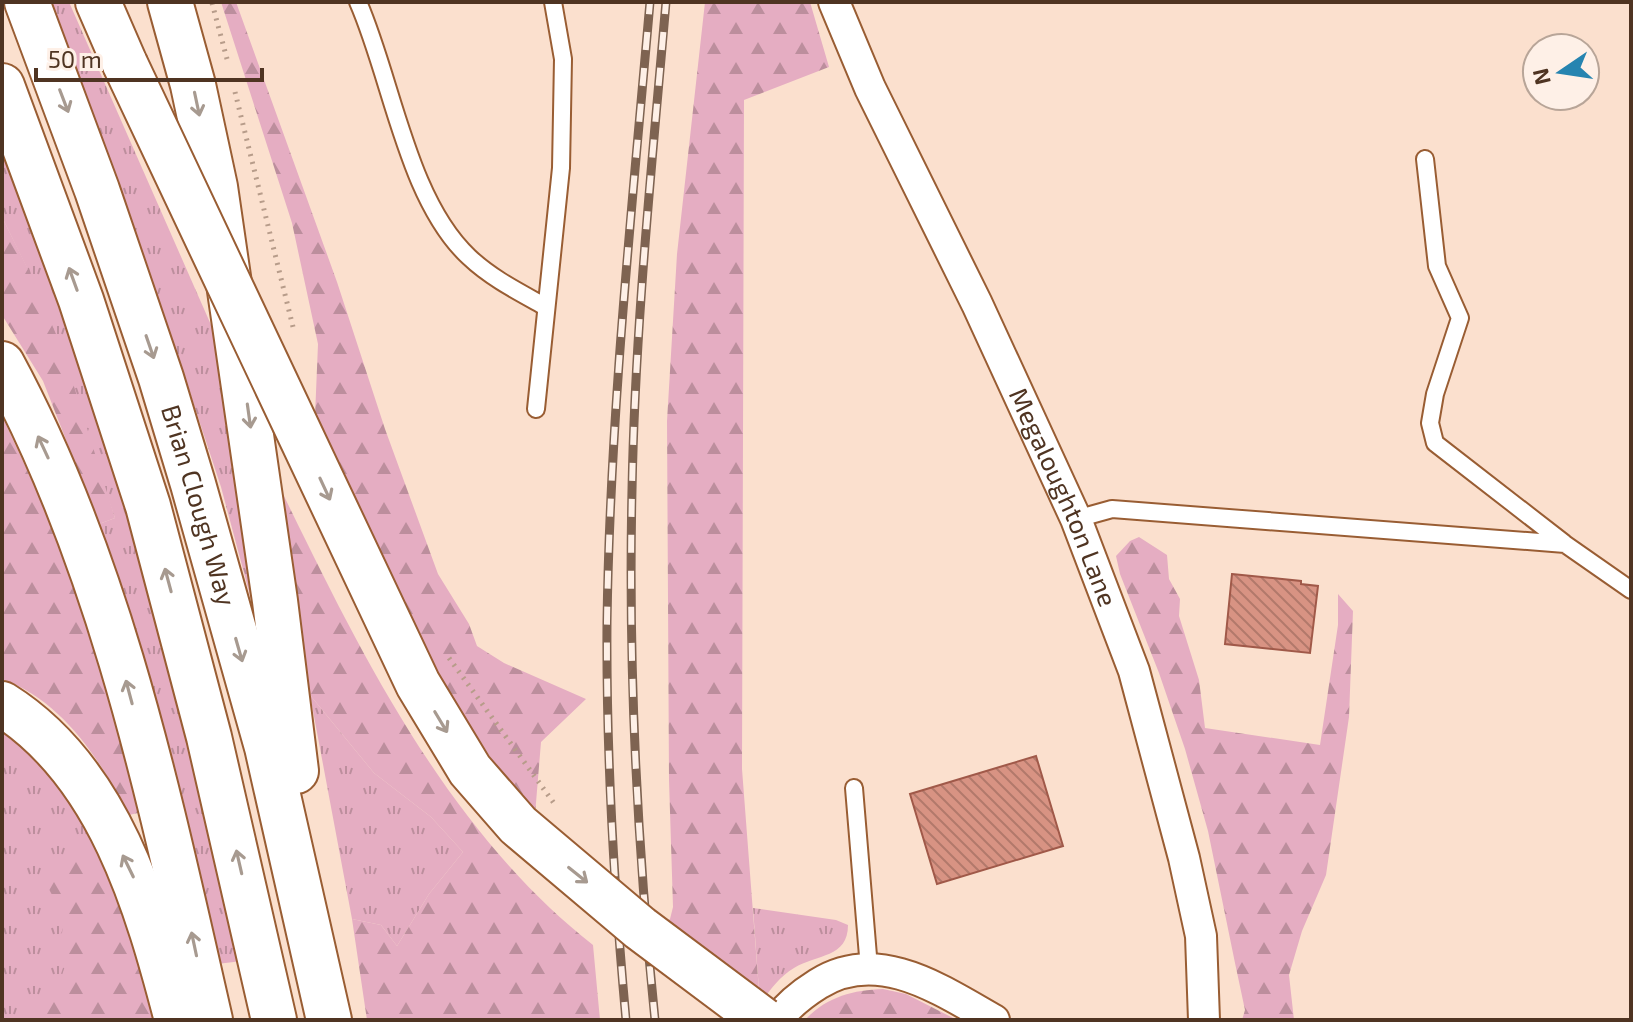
<svg xmlns="http://www.w3.org/2000/svg" width="1633" height="1022" font-family="'Exo 2',sans-serif">
<style>
.grass{fill:url(#grass-tufts)}
.forest{fill:url(#forest-firs)}
.building{fill:url(#building-back-hatch);stroke:#a05949;stroke-width:2}
.lines{fill:none;stroke-linecap:round;stroke-linejoin:round}
.lane-casing{stroke:#995d33;stroke-width:20}
.street-casing{stroke:#995d33;stroke-width:34}
.highway-casing{stroke:#995d33;stroke-width:48}
.path{stroke:#b79c8a;stroke-width:5;stroke-dasharray:2 6;stroke-linecap:butt}
.lane{stroke:#fff;stroke-width:16}
.street{stroke:#fff;stroke-width:30}
.highway{stroke:#fff;stroke-width:44}
.rail-casing{stroke:#7e6351;stroke-width:9}
.rail{stroke:#fef0e7;stroke-width:6;stroke-dasharray:18;stroke-linecap:butt}
.highway-bridge-casing{stroke:#995d33;stroke-width:48;stroke-linecap:butt}
.highway-bridge{stroke:#fff;stroke-width:44}
.oneway{stroke:#a79a90}
.labels{text-anchor:middle;stroke-width:6;stroke-linejoin:round;paint-order:stroke}
.street-label{font-size:26px;fill:#4f3422;stroke:#fef0e7}
</style>
<defs>
<pattern id="grass-tufts" width="24" height="20" patternUnits="userSpaceOnUse" patternTransform="scale(2)"><rect width="24" height="20" fill="#e5adc2"/><path d="M3 7l-1-3M5 7V3M7 7l1-3M15 17l-1-3M17 17v-4M19 17l1-3" fill="none" stroke="#bc8e9d"/></pattern>
<pattern id="forest-firs" width="22" height="20" patternUnits="userSpaceOnUse" patternTransform="scale(2)"><rect width="22" height="20" fill="#e5adc2"/><path d="M5 1l3.5 6h-7zM16 11l3.5 6h-7z" fill="#bc8e9d"/></pattern>
<pattern id="building-back-hatch" width="6" height="6" patternUnits="userSpaceOnUse" patternTransform="scale(2)"><rect width="6" height="6" fill="#d89383"/><path d="M-1 5l2 2M0 0l6 6M5-1l2 2" fill="none" stroke="#b2796b"/></pattern>
</defs>
<rect width="100%" height="100%" fill="#fbe0ce"/>
<!-- grass -->
<path class="grass" d="M49,2H69L226,359L267,659L221,487L167,323L83,86Z
M2,141L78,359L140,554L242,961L217,964L99,524L115,518L27,268L2,217Z
M310,695L374,773L431,817L463,852L429,894L397,946L381,925L352,919Z
M2,725L49,765L98,839L157,1020H2Z
M753,908L836,920L848,925C848,958 817,954 794,968C779,977 770,990 760,1004Z"/>
<!-- forest -->
<path class="forest" d="M221,2H236L337,282L385,429L438,574L469,624L477,646L504,663L586,699L541,742L535,815L503,777L434,669L315,416L318,344L292,223Z
M705,2H810L829,67L744,100L742,769L760,1004L659,928L670,919L673,907L669,780L667,421L677,254Z
M2,217L27,267L62,348L115,518L99,524L43,381L2,315Z
M2,416L56,532L104,677L138,813L129,815C101,761 63,701 2,679Z
M283,494C362,656 448,831 593,945L600,1020H367L352,919L381,925L397,946L429,894L463,852L431,817L374,773L310,695Z
M1139,537L1167,555L1169,579L1180,599L1179,616L1199,680L1205,728L1320,745L1338,625V594L1353,611L1349,717L1326,875L1302,931L1289,975L1294,1020H1242L1245,1010L1235,963L1208,831L1185,749L1159,673L1120,574L1116,556L1130,541Z
M69,852L103,855L137,950L157,1020H44L48,995L59,984L65,966L43,955L49,941L62,933C66,911 51,898 45,879L55,861Z
M883,989L906,994L957,1020H805C826,997 853,990 883,989Z"/>
<!-- building -->
<path class="building" d="M1232,574L1301,581V584L1318,586L1310,653L1225,644Z
M1036,756L1063,846L937,884L910,794Z"/>
<g class="lines">
<defs>
<path id="lane" d="M358,2C392,79 407,199 469,257C491,278 519,292 546,307
M1425,159L1437,266L1460,318L1435,394L1430,423L1435,443L1564,543
M536,409L561,168L563,59L553,2
M1076,519L1112,509L1565,544L1631,590
M854,788L869,968"/>
<g id="street">
<path id="s1" d="M834,2L870,88L977,304L1076,519L1134,671L1184,858L1201,936L1204,1020"/>
<path d="M777,1020C788,1005 802,994 818,984C878,946 941,990 994,1020"/>
</g>
<g id="highway">
<path id="s2" d="M27,2L97,190L161,378L193,484L267,747L329,1020"/>
<path d="M98,2L125,64"/>
<path d="M170,2L193,85L215,187L275,601L296,771"/>
<path d="M2,86L81,300L148,506L209,737L274,1020"/>
<path d="M2,364C112,567 159,797 210,1020"/>
<path d="M2,704C109,771 147,905 177,1020"/>
</g>
</defs>
<!-- lane casing -->
<use href="#lane" class="lane-casing"/>
<!-- street casing -->
<use href="#street" class="street-casing"/>
<!-- highway casing -->
<use href="#highway" class="highway-casing"/>
<!-- path -->
<path class="path" d="M212,3L227,59
M235,92L294,331
M449,658L556,806"/>
<!-- lane -->
<use href="#lane" class="lane"/>
<!-- street -->
<use href="#street" class="street"/>
<!-- highway -->
<use href="#highway" class="highway"/>
<defs>
<path id="rail" d="M626,1020C614,888 606,755 607,622C610,415 632,208 650,2
M655,1020C637,843 628,667 632,490C635,327 652,164 666,2"/>
</defs>
<!-- rail casing -->
<use href="#rail" class="rail-casing"/>
<!-- rail -->
<use href="#rail" class="rail"/>
<defs>
<path id="highway-bridge" d="M125,64L418,684L470,770L518,825L640,928L763,1020"/>
</defs>
<!-- highway-bridge casing -->
<use href="#highway-bridge" class="highway-bridge-casing"/>
<!-- highway-bridge -->
<use href="#highway-bridge" class="highway-bridge"/>
</g>
<!-- one-way arrows -->
<defs><path id="oneway-shaft" d="M-6 0H5M1.5-3L5.5 0L1.5 3" fill="none" stroke-width="1.6" stroke-linecap="round" stroke-linejoin="round" transform="scale(2)"/></defs>
<g class="oneway">
<use href="#oneway-shaft" transform="translate(64 101) rotate(69)"/>
<use href="#oneway-shaft" transform="translate(197 104) rotate(78)"/>
<use href="#oneway-shaft" transform="translate(73 279) rotate(-110)"/>
<use href="#oneway-shaft" transform="translate(150 347) rotate(71)"/>
<use href="#oneway-shaft" transform="translate(249 416) rotate(82)"/>
<use href="#oneway-shaft" transform="translate(43 447) rotate(-115)"/>
<use href="#oneway-shaft" transform="translate(325 489) rotate(65)"/>
<use href="#oneway-shaft" transform="translate(168 580) rotate(-105)"/>
<use href="#oneway-shaft" transform="translate(239 650) rotate(74)"/>
<use href="#oneway-shaft" transform="translate(129 692) rotate(-105)"/>
<use href="#oneway-shaft" transform="translate(441 722) rotate(59)"/>
<use href="#oneway-shaft" transform="translate(239 862) rotate(-103)"/>
<use href="#oneway-shaft" transform="translate(128 866) rotate(-116)"/>
<use href="#oneway-shaft" transform="translate(578 875) rotate(39)"/>
<use href="#oneway-shaft" transform="translate(194 944) rotate(-102)"/>
</g>
<g class="labels">
<!-- street labels -->
<g class="street-label">
<text dy="9" stroke="none"><textPath href="#s1" startOffset="546">Megaloughton Lane</textPath></text>
<text dy="9" stroke="none"><textPath href="#s2" startOffset="532">Brian Clough Way</textPath></text>
</g>
</g>
<!-- border -->
<rect width="1633" height="1022" fill="none" stroke="#4f3422" stroke-width="8"/>
<!-- north arrow -->
<g transform="translate(1561 72) rotate(257)"><circle r="38" fill="#fef0e7" stroke="#b8a598" stroke-width="2"/>
<path d="M0-6L14 30L0 20L-14 30Z" fill="#2684b0"/>
<text y="-12" font-size="22" font-weight="bold" text-anchor="middle" fill="#4f3422">N</text>
</g>
<!-- scale -->
<path d="M36 68v12h226v-12" fill="none" stroke="#4f3422" stroke-width="4"/>
<text x="48" y="68" font-size="24" fill="#4f3422" stroke="#fef0e7" stroke-width="6" paint-order="stroke">50 m</text>
</svg>
